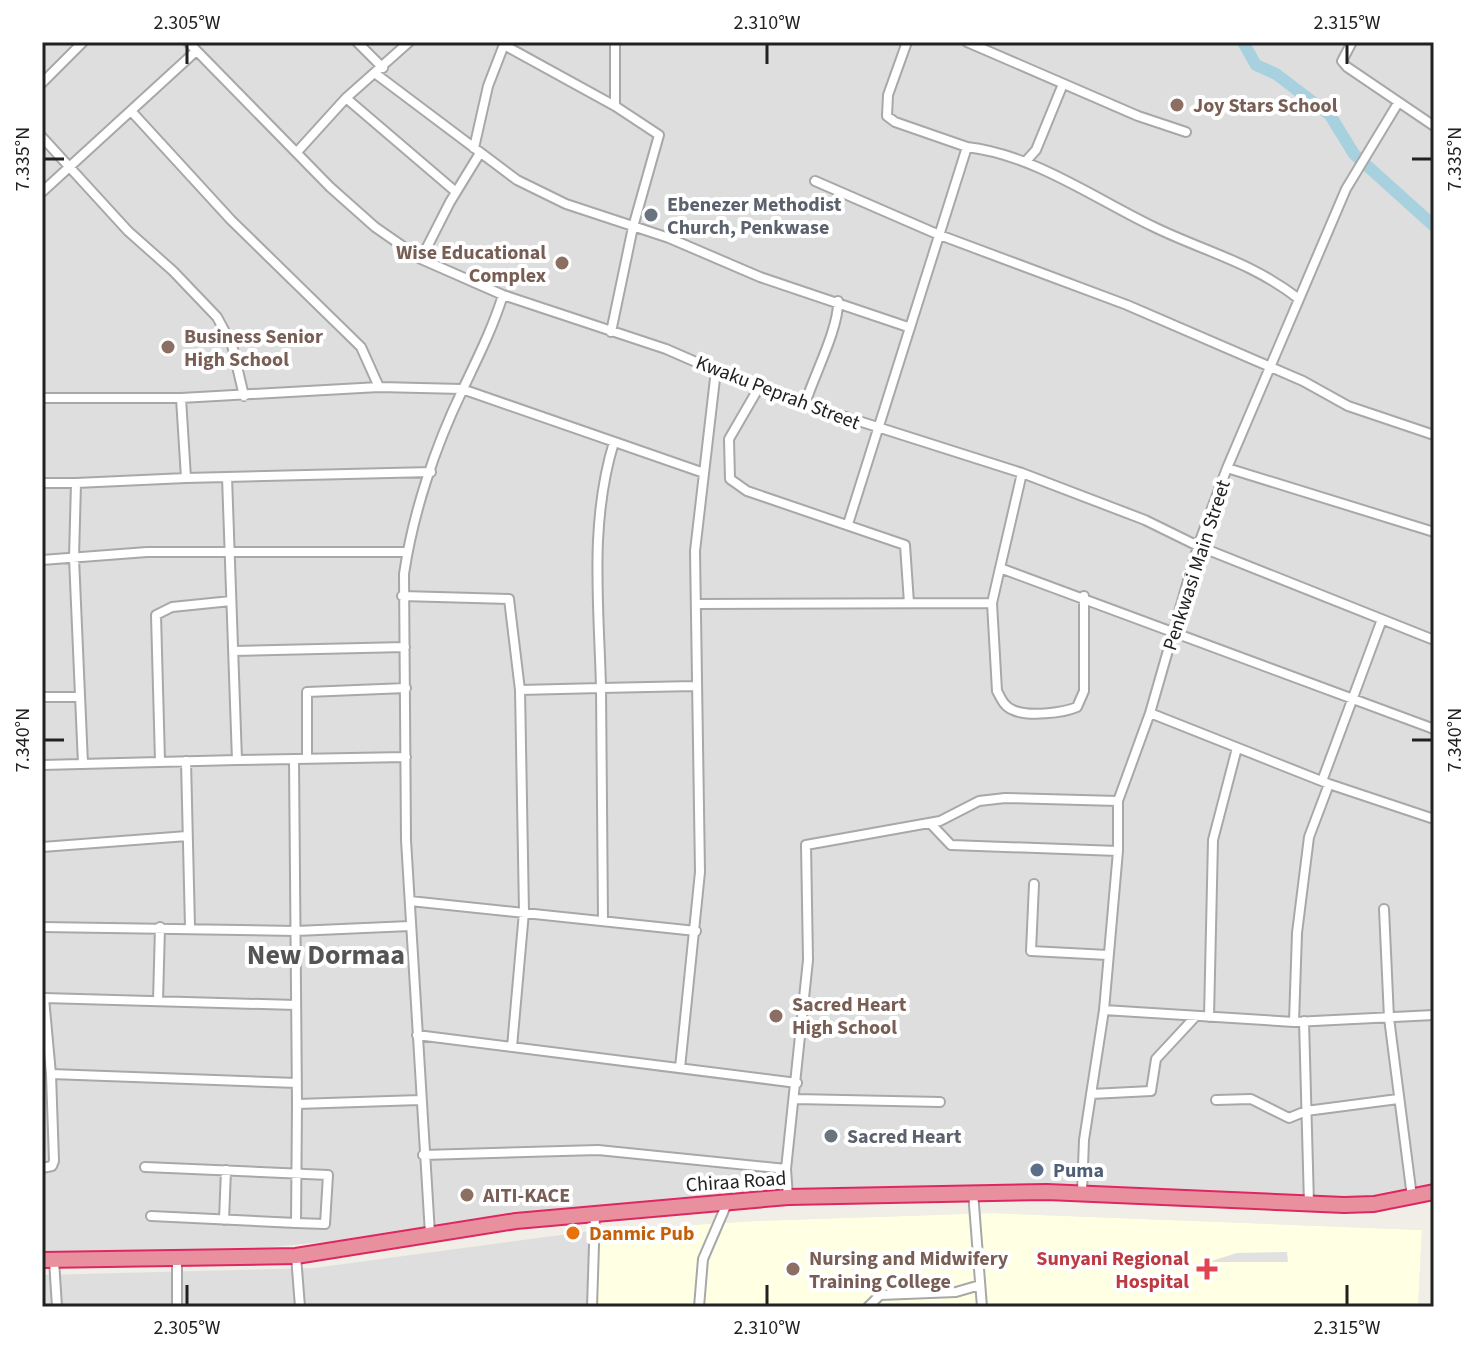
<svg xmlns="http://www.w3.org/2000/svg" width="1476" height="1349" font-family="'Source Sans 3',sans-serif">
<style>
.residential{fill:#dfdede}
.education{fill:#feffe3}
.parking{fill:#e1e1e1}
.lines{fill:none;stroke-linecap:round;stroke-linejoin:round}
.river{stroke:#a8d1df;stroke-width:12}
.street-casing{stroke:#a8a8a8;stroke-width:12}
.highway-casing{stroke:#dd2760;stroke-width:18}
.street{stroke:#fff;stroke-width:8}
.highway{stroke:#e8909d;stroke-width:14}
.ticks{fill:none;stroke:#212121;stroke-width:3}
.education-dot{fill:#8d6e63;stroke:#fff;stroke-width:3}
.worship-dot{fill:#6b7280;stroke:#fff;stroke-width:3}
.service-dot{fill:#5c6f8a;stroke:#fff;stroke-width:3}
.food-dot{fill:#e8710a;stroke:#fff;stroke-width:3}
.health-dot{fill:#e0444e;stroke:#fff;stroke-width:3}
.labels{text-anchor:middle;stroke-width:8;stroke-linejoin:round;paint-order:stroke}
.education-label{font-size:20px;font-weight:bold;fill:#785e54;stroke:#fff;text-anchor:start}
.worship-label{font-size:20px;font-weight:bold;fill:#5b616d;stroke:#fff;text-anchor:start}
.street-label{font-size:20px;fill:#212121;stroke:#fff}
.service-label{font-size:20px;font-weight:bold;fill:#4e5e75;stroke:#fff;text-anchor:start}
.food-label{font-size:20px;font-weight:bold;fill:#c56008;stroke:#fff;text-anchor:start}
.health-label{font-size:20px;font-weight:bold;fill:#be3a42;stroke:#fff;text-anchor:end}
.district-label{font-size:28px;font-weight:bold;fill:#545454;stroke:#fff}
.neatline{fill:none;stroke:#212121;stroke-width:3}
.ticks-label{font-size:20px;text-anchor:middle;fill:#212121}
</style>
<rect width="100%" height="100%" fill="#f1eee7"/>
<!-- residential -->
<path class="residential" d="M42,42H1434V1185L1395,1199L781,1198L178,1256L42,1258Z
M993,1213L1422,1230L1418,1307H42V1275L314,1268L591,1231L756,1221Z"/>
<!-- education -->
<path class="education" d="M993,1213L1422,1230L1418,1307H591V1231L756,1221Z"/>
<!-- parking -->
<path class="parking" d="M1287,1252L1288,1262H1208L1237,1253Z"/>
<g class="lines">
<!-- river -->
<path class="river" d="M1243,42L1256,65L1276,74L1330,115L1354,154L1434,226"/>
<defs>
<path id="street" d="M188,42L330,187L375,227L421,259L503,295L666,349L758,389L1022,473L1145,520L1198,546L1434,640
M357,42L383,68
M615,42V106
M907,42L888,95L887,116L895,122L967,147
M967,42L1138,116L1186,132
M1352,42L1342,61L1347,67L1434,126
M504,45L615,106L659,135L633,227L611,332
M376,74L517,180L566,204L669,238L760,277L908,327
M42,83L83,42
M346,98L409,42
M1398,103L1346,189L1227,468L1198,546L1150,713L1329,784L1434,819
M132,112L231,220L361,347L379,387
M42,137L128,231L173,271L217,317L232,345L244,396
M474,148L488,86L505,42
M297,152L346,98L456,192
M1026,161L1036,150L1063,84
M815,181L937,234L1127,305L1303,381L1348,406L1434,435
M42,192L195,52
M421,259L450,202L480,153
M758,389L729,439L730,479L747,491L905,545L909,603
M42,398H181
M805,404C814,375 839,328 838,301
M614,442C589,523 599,605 601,688L695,686
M1227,468L1434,532
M431,472L186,478L181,398L379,387L462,389L704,473
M1022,473L1000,568L1434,729
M227,477L237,760L406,757
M42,483H76
M848,524L967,147C1034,155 1092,197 1152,226C1205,252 1250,261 1299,299
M42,560L147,552H407
M402,596L509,599L520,690
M992,603L997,691C1001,698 1004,707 1013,710C1028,717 1063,713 1077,707L1084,691V596
M696,604L992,603L1000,568
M233,651L405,647
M42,697H78
M294,759L297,1104L420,1100
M307,759V692L406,688
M160,761L156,615L172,607L231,601
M186,761L190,927
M83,764L74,558L76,483L186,478
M42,765L237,760
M1322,781L1381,622
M930,823L951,845L1118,851
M42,847L187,836
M1034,884L1031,951L1108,955
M410,901L696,931
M1384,909L1389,1018L1412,1197
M42,927L296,931L410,926
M158,1001L160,927
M296,1005L44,998L51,1074L297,1083
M1104,1010L1294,1022L1434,1015
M1209,1017L1213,840L1237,748
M1304,1021L1309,1204
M1294,1022L1297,933L1309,837L1329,784
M417,1035L797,1083
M512,1047L524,912L520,690L601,688L603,920
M680,1068L700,872L695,551L716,370
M1091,1094L1151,1091L1156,1059L1196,1016
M795,1099L940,1102
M1216,1100L1251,1099L1289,1118L1306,1111L1398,1099
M423,1155L598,1150L786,1169
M145,1167L328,1175L325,1224L296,1223
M42,1168L52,1166L54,1161L51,1074
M973,1192L982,1307
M1082,1192L1084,1140L1104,1010L1118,851V801L1150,713
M788,1197L786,1169L808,960L806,845L940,821L979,801L1005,798L1118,801
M151,1216L296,1223L297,1104
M224,1220L226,1170
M430,1234L406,840L404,574C413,513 435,447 462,391C477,359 492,330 503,295
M296,1256L300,1307
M54,1260L57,1307
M177,1260V1307
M592,1307L595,1214
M699,1307L703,1259L728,1201
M868,1307L880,1295L956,1292L980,1285"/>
<path id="highway" d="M42,1260L296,1256L516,1221L788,1197L1047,1192L1344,1205L1374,1204L1434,1192"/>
</defs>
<!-- street casing -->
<use href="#street" class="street-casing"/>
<!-- highway casing -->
<use href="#highway" class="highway-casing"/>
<!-- street -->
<use href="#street" class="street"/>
<!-- highway -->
<use href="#highway" class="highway"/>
</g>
<!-- ticks -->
<path class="ticks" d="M187,44V64M767,44V64M1347,44V64M44,159H64M1412,159H1432M44,740H64M1412,740H1432M187,1285V1305M767,1285V1305M1347,1285V1305"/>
<!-- markers -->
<g class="education-dot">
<circle cx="1177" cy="105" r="8"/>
<circle cx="562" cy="263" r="8"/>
<circle cx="168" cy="347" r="8"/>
<circle cx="776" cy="1016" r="8"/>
<circle cx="467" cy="1195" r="8"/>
<circle cx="793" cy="1269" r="8"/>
</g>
<g class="worship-dot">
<circle cx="651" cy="215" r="8"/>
<circle cx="831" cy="1136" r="8"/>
</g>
<circle class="service-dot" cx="1037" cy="1170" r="8"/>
<circle class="food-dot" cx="573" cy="1233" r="8"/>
<path class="health-dot" d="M1203 1257h8v8h8v8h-8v8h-8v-8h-8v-8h8z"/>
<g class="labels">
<!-- education labels -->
<g class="education-label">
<text x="1193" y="112">Joy Stars School</text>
<text x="546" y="259" text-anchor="end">Wise Educational<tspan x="546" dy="23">Complex</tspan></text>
<text x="184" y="343">Business Senior<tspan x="184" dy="23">High School</tspan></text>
<text x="792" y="1011">Sacred Heart<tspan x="792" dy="23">High School</tspan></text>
<text x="483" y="1202">AITI-KACE</text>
<text x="809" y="1265">Nursing and Midwifery<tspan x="809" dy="23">Training College</tspan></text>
</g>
<!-- worship labels -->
<g class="worship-label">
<text x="667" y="211">Ebenezer Methodist<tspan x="667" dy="23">Church, Penkwase</tspan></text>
<text x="847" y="1143">Sacred Heart</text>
</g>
<!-- street labels -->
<g class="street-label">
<text transform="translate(778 392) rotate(21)" y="7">Kwaku Peprah Street</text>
<text transform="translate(1196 565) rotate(-72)" y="7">Penkwasi Main Street</text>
<text transform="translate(736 1181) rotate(-4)" y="7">Chiraa Road</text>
</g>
<!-- service labels -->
<g class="service-label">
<text x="1053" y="1177">Puma</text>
</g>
<!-- food labels -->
<g class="food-label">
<text x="589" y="1240">Danmic Pub</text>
</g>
<!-- health labels -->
<g class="health-label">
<text x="1189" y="1265">Sunyani Regional<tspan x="1189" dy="23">Hospital</tspan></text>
</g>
<!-- district labels -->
<g class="district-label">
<text x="326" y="964">New Dormaa</text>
</g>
</g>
<!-- border -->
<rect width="1476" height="1349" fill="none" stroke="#ffffff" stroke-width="88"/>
<rect x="44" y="44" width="1388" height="1261" class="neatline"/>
<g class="ticks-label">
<text x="187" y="29">2.305°W</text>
<text x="767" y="29">2.310°W</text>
<text x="1347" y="29">2.315°W</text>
<text transform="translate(1454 159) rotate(-90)" y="7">7.335°N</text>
<text transform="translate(22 159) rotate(-90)" y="7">7.335°N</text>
<text transform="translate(1454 740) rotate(-90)" y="7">7.340°N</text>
<text transform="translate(22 740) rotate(-90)" y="7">7.340°N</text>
<text x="187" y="1334">2.305°W</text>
<text x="767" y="1334">2.310°W</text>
<text x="1347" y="1334">2.315°W</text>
</g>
</svg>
